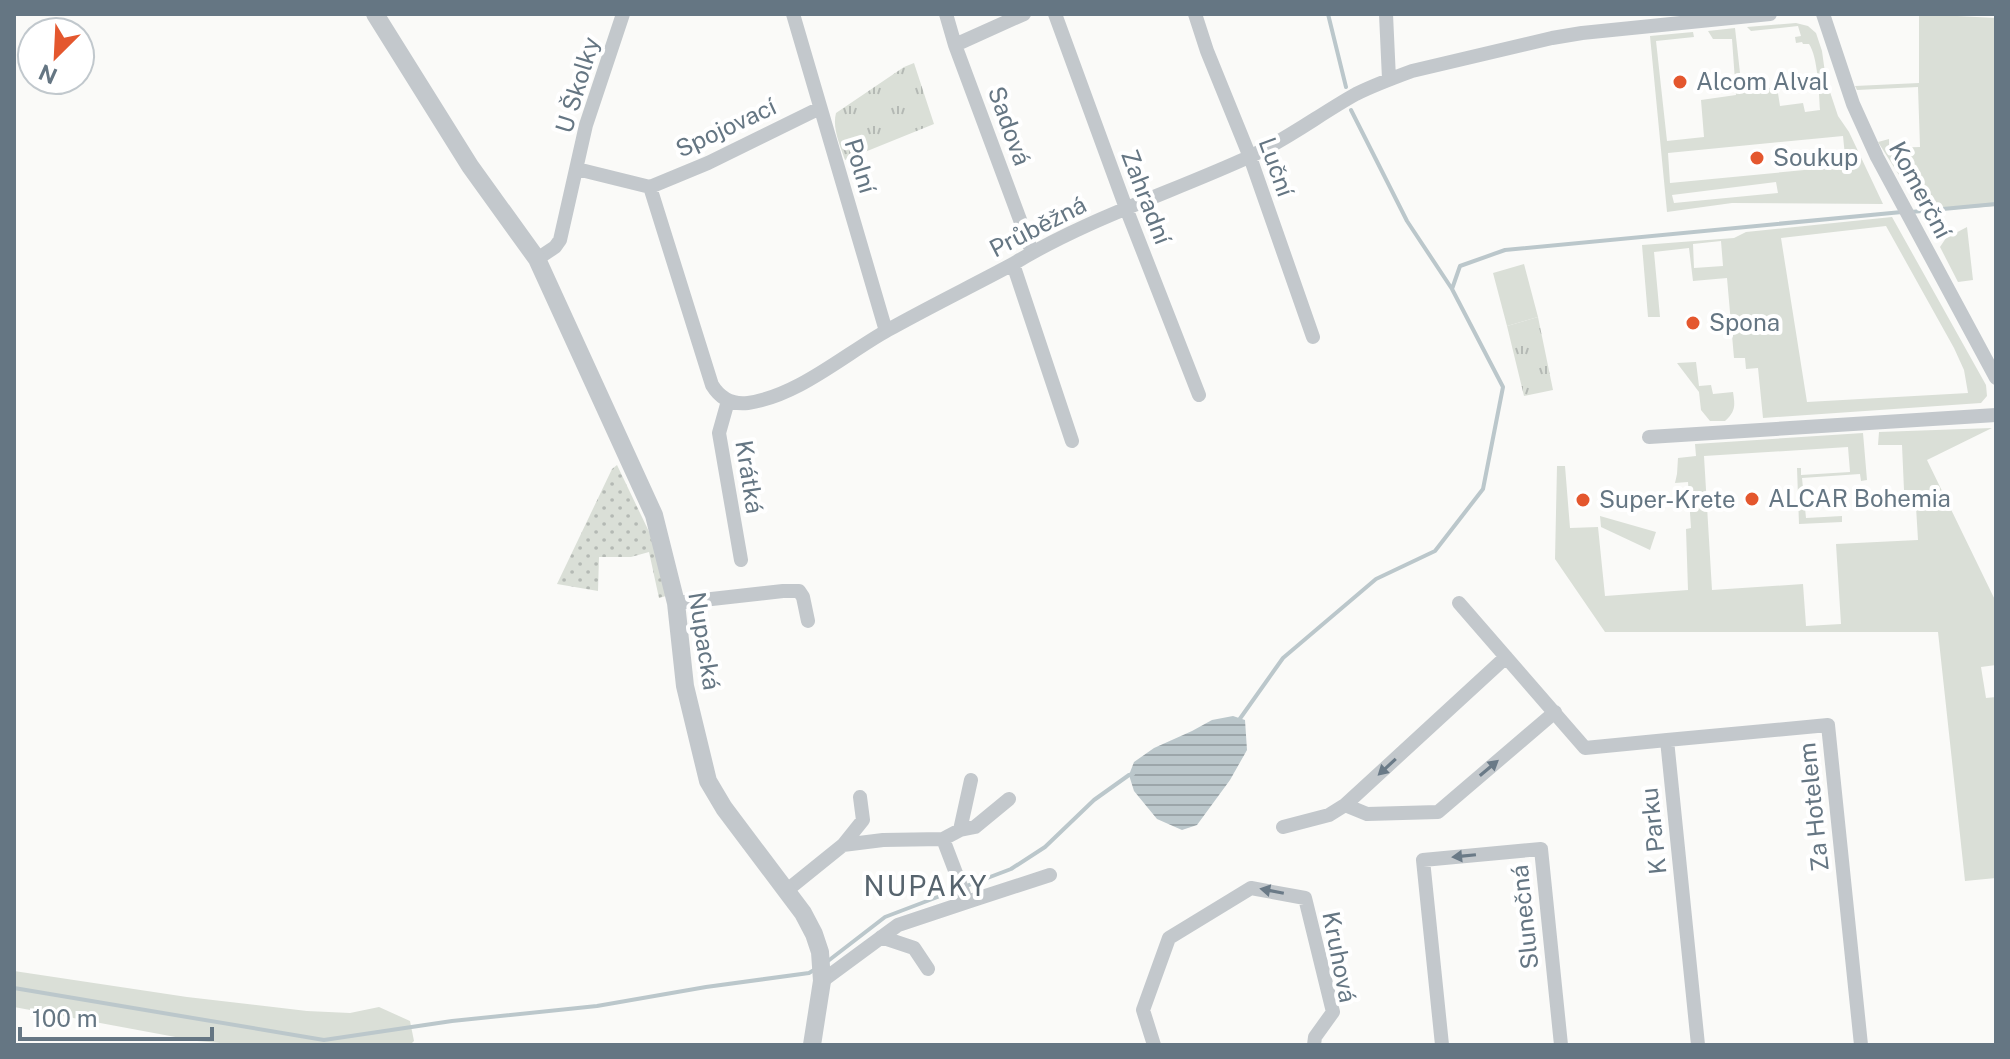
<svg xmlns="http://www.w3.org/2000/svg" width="2010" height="1059" font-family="'Public Sans',sans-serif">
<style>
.grass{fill:#dadfd7;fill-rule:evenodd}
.park{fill:url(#park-tufts)}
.garden{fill:url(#garden-dots)}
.water{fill:url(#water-rules)}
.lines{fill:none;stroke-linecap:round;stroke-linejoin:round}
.stream{stroke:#bbc7cb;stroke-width:4}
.minor{stroke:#c3c8cc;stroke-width:14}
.tertiary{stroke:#c3c8cc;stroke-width:18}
.oneway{fill:#6a7a87}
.poi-dot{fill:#e4572e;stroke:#fff;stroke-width:3}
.labels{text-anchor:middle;stroke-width:8;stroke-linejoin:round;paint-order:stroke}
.poi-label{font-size:24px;fill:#657683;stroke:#fff;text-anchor:start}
.street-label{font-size:24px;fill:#657683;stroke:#fff}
.quarter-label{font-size:28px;letter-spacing:2px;fill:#57646e;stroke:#fff}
</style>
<defs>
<pattern id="park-tufts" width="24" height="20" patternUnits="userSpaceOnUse" patternTransform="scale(2)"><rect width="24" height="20" fill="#dadfd7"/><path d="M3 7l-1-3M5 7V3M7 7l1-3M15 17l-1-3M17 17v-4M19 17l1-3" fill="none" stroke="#b4b9b4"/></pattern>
<pattern id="garden-dots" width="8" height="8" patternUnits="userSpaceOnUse" patternTransform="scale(2)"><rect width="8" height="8" fill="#dadfd7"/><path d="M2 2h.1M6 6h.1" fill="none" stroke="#b4b9b4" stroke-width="1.8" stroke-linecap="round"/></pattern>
<pattern id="water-rules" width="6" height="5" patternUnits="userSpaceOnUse" patternTransform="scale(2)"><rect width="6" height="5" fill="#bbc7cb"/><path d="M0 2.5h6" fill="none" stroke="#9ca6aa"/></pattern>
</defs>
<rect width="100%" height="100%" fill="#fafaf8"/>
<!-- grass -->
<path class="grass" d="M1833,14H1919L1996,18V206L1932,211L1934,228L1939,229L1934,236L1915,202L1925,198L1915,181L1906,186L1878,142L1889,139V148L1920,147L1918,87L1857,90L1855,86L1919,83V15Z
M1796,23L1808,26L1816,33L1822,51L1826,80L1838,116L1849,132L1883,204L1732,203L1667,212L1650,36L1693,32L1694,37L1656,41L1667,141L1704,137L1701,100L1736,95L1732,39H1713L1708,31L1735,28L1742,91L1777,87L1780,106L1803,103L1805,112L1820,110C1819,94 1818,57 1809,44H1803L1802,42L1796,43L1795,37L1801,36L1798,26L1751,31L1747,27ZM1843,136L1846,166L1670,183L1668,153ZM1776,182L1778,193L1674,203L1672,195Z
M1892,217L1986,385L1987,396L1981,403L1763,418L1758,368L1746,369L1745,358H1734L1727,278L1693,281L1689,248L1654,252L1660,317H1648L1642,245L1734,238L1746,232ZM1886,226L1954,348L1964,370L1968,393L1807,402L1781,238ZM1721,241L1723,266L1694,268L1693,244Z
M1967,227L1973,280L1958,282L1940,247L1946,238Z
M1524,264L1538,317L1507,326L1493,273Z
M1696,362L1699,386L1711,385L1713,394L1733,392C1735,405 1736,411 1725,421H1710L1701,410L1699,392L1677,363Z
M1992,428L1927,460L1996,602V665L1981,667L1986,698L1996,697V878L1965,881L1938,632H1605L1555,559L1557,466H1565L1570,528L1598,527L1605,596L1688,590L1686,529L1691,528L1688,482L1675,483L1677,474L1678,458L1696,456L1695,444L1863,433L1867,480L1861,481L1860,474L1802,478L1806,518L1842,516V522L1799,524L1797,468H1801V475L1850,472L1848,447L1704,456L1712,590L1803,584L1806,626L1841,624L1836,544L1918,540L1915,490H1904L1902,445H1878L1879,432Z
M1600,516L1656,532L1650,550L1601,527Z
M14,971L187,997L307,1011L350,1013L379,1007L410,1021L414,1041L412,1043V1045H243L197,1041L14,1007Z"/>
<!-- park -->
<path class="park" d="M914,63L934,124L845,160C840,145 832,128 836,113L904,67Z
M1538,317L1553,390L1524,396L1507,326Z"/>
<!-- garden -->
<path class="garden" d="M617,465L653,540L666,596L659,598L649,552L631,557H599L598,591L557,584L612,469Z"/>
<!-- water -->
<path class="water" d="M1233,716L1245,720L1247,750L1230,780L1197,825L1182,830L1157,819L1134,791L1129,775L1134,762L1154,748L1192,731L1212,720Z"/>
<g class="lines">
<!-- stream -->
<path class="stream" d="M1328,14L1346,87
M1351,110L1407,221L1452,289
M1911,212L1996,204
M1239,720L1283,658L1376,579L1435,551L1483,489L1503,387L1452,289L1460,266L1505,250L1902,212
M828,961L885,917L1011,869L1045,847L1094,800L1129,775L1133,774
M14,988L324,1040L452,1021L597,1006L706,987L809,973L814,970"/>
<!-- minor -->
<path class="minor" d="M793,14L886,331
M946,14L955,45L1032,252
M1055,14L1126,208L1199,395
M1195,14L1207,51L1250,157L1313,337
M1386,14L1389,79
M1823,14L1853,104L1877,157L1996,378
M955,45L1024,14
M577,169L650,187
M650,187L712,385C720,398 732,405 748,403C798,396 845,354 888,330C929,307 972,286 1013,264C1086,219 1173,192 1251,156C1288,139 1320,114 1356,94C1374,85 1393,78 1412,71L1552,38L1582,33L1770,14
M650,187L708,163L820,108
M537,259L555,247L560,240L586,125L623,14
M1013,264L1072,441
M728,401L719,433L741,560
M1649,437L1996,415
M676,603L783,591H799L803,597L808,621
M1459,603L1585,748L1667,740L1698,1045
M1667,740L1828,725L1861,1045
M1345,805L1367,814L1438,812L1555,712
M1283,827L1329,815L1345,805L1506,657
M960,830L971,780
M843,845L883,840L943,839L960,830L975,827L1009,799
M786,891L843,845L863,820L860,797
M967,902L1050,875
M881,937L914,948L928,969
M822,981L898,925L967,902L943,839
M1154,1045L1143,1010L1169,938L1251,888L1305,898L1333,1012L1315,1037L1314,1045
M1442,1045L1423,860L1541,849L1561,1045"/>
<!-- tertiary -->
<path class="tertiary" d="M375,14L470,166L537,259L654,515L676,603L685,686L708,781L724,808L803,913L814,934L820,952L822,981L812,1045"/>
</g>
<!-- one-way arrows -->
<defs><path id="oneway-solid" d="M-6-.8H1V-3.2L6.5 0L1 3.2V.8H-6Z" transform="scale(2)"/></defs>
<g class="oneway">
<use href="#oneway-solid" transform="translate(1387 767) rotate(137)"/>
<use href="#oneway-solid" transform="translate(1489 768) rotate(-40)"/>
<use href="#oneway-solid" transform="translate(1464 856) rotate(174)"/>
<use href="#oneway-solid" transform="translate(1272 891) rotate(-169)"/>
</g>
<!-- markers -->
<g class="poi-dot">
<circle cx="1680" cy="82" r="8"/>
<circle cx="1757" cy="158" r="8"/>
<circle cx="1693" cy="323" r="8"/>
<circle cx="1752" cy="499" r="8"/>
<circle cx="1583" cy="500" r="8"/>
</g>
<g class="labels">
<!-- poi labels -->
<g class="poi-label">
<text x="1696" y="90">Alcom Alval</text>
<text x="1773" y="166">Soukup</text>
<text x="1709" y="331">Spona</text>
<text x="1768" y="507">ALCAR Bohemia</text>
<text x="1599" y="508">Super-Krete</text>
</g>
<!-- street labels -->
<g class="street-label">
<text transform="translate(578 85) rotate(-73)" y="8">U Školky</text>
<text transform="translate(1009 126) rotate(70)" y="8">Sadová</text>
<text transform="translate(726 128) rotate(-25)" y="8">Spojovací</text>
<text transform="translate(860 166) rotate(73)" y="8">Polní</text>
<text transform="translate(1276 167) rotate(70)" y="8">Luční</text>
<text transform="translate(1920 190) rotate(62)" y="8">Komerční</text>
<text transform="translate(1146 197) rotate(69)" y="8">Zahradní</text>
<text transform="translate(1038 227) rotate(-27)" y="8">Průběžná</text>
<text transform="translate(749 477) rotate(81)" y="8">Krátká</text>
<text transform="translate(704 641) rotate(81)" y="8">Nupacká</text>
<text transform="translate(1814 807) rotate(-96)" y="8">Za Hotelem</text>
<text transform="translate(1654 831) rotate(-96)" y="8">K Parku</text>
<text transform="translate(1525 917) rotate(-96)" y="8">Slunečná</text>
<text transform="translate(1339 957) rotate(79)" y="8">Kruhová</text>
</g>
<!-- quarter labels -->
<g class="quarter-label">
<text x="926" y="896">NUPAKY</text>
</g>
</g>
<!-- border -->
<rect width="2010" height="1059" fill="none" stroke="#657683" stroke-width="32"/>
<!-- north arrow -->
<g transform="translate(56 56) rotate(204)"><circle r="38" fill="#ffffff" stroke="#c1c8cd" stroke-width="2"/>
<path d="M0-6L14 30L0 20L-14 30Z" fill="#e4572e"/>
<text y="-12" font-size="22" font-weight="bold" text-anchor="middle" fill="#657683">N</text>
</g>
<!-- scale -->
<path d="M20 1027v12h192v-12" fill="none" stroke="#657683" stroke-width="4"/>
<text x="32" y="1027" font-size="24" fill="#657683" stroke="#ffffff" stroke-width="6" paint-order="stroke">100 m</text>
</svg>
